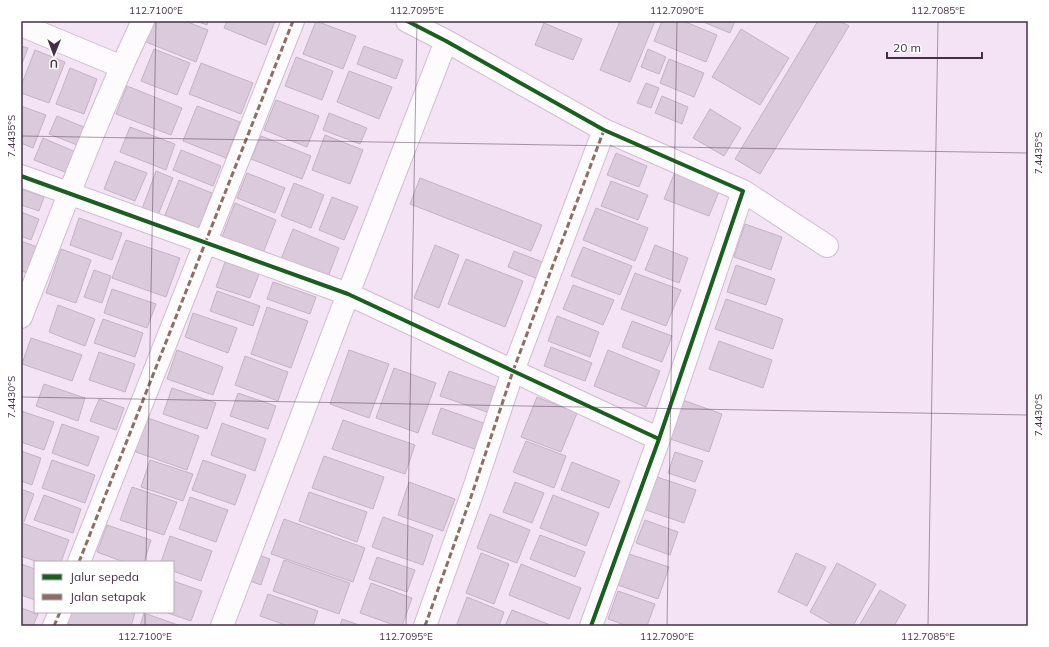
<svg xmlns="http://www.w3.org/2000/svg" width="1049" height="647" font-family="Mulish,sans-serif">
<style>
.building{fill:#dbc9dc;stroke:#c4b2c5}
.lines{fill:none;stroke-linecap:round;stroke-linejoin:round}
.minor-casing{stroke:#cfbdd0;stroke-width:24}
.minor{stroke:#fdfbfe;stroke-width:22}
.quiet{stroke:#8d6e63;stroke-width:3;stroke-dasharray:6 3;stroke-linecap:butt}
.cycleway-casing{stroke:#fff;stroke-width:6}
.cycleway{stroke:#1b5e20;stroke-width:4}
.ticks{fill:none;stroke:#452f46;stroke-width:1;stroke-opacity:0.45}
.neatline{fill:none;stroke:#452f46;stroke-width:1.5}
.ticks-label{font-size:10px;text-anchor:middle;fill:#452f46}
</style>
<rect width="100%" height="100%" fill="#f4e2f5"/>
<!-- building -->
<path class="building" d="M149,21H185L208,30L196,62L141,40Z
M196,21H208L207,25Z
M227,21H275L266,45L224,28Z
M316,21L356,36L343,69L303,54Z
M620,21H655L630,82L600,70Z
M662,21H683L717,35L706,62L654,41Z
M701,21H735L730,33Z
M818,21H840L849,26L760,174L735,159Z
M544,23L582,39L573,60L535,45Z
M741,29L789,58L760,105L712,77Z
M21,46L28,48L21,66Z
M364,46L403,60L396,79L357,64Z
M154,49L190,63L177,95L141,81Z
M648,49L666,57L659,74L641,67Z
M35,50L65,62L49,103L21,93V86Z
M296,57L333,71L322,100L285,86Z
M669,59L704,73L694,97L660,83Z
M201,63L253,83L241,114L189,94Z
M70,68L97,79L84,114L56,104Z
M349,71L392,87L379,119L337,102Z
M646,83L659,88L651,108L637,103Z
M127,86L182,108L171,135L116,114Z
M662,96L688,107L682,124L655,113Z
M276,100L319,116L307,147L264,130Z
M21,106L46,115L33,148L21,143Z
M197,106L240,122L226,158L183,141Z
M710,109L741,128L724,156L693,138Z
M329,113L367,128L360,144L323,130Z
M57,116L84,127L77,145L49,134Z
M130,127L175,144L166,170L120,152Z
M325,135L363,150L350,184L312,170Z
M261,136L311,156L302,179L251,159Z
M43,138L78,153L70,174L34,160Z
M181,150L221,166L213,186L173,170Z
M616,153L647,166L639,187L607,175Z
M115,161L147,173L135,201L104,189Z
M156,171L173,178L158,215L142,209Z
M675,172L720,189L709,216L664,199Z
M247,173L285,188L275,213L237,198Z
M420,178L542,225L531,251L410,204Z
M179,180L212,193L199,228L165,215Z
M611,181L648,195L638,220L601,206Z
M294,183L324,195L311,228L281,216Z
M21,189L44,197L39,211L21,205Z
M332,197L358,207L344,240L319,230Z
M235,203L276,220L263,253L222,237Z
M596,208L648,228L635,261L583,240Z
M21,212L39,219L31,240L21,236Z
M79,218L122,233L112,260L70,245Z
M745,224L782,237L771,270L734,257Z
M293,229L339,248L328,277L281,259Z
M126,240L180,258L166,297L112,278Z
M21,241L37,247L28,273L21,271Z
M435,245L459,255L439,308L414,298Z
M655,245L688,258L679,283L645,270Z
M583,247L632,266L620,295L571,276Z
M61,249L91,260L76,303L46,293Z
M514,251L545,263L538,279L508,267Z
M466,259L523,281L505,327L448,304Z
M225,262L259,274L250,298L216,287Z
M736,265L775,279L766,305L727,292Z
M94,270L111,276L102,303L84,297Z
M635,273L681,290L666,326L621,309Z
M273,282L316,297L310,314L267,299Z
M573,285L614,300L603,325L563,309Z
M112,289L156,304L147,328L104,313Z
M217,291L260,306L253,326L210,311Z
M726,299L783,319L773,349L715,329Z
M58,305L95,319L85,346L49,332Z
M267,307L308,321L291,368L251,354Z
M193,313L237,328L228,353L185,337Z
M557,316L599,332L590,357L548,341Z
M103,319L143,333L135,357L94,343Z
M632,321L672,336L662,362L622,347Z
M31,338L82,355L72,381L22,364Z
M719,341L772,360L763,388L709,369Z
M551,347L592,363L585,381L544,366Z
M177,350L223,367L213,395L167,379Z
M349,350L389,364L369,418L330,404Z
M608,350L660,371L646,407L594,386Z
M99,352L135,364L125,392L89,380Z
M245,356L288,372L278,401L235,385Z
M394,368L436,383L418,433L376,418Z
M449,371L501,389L493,414L440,396Z
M44,384L85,398L78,421L36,406Z
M172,388L216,403L207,429L163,414Z
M238,393L276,406L268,429L230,416Z
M537,397L577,413L561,452L521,437Z
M677,398L722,414L709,452L664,437Z
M99,399L124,408L116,430L90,421Z
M441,408L489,425L480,451L432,434Z
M21,411L54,422L44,450L21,442Z
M145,417L199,436L187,470L133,451Z
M343,420L415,445L405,474L332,449Z
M222,423L266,439L255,471L211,455Z
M62,424L99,437L88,466L52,453Z
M526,441L566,456L554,488L513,472Z
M21,451L41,458L32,485L21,481Z
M675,452L703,461L695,482L668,473Z
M324,456L384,477L373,509L312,488Z
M52,460L95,475L85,503L42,488Z
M150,460L193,474L183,501L141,487Z
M203,460L246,475L235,505L192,490Z
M572,462L620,481L609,508L561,490Z
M654,476L696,490L684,523L643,509Z
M409,482L455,499L443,531L398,515Z
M515,482L544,493L532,523L503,512Z
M132,487L177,502L164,535L120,520Z
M21,489L34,494L24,522L21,520Z
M309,492L367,512L357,542L299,521Z
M44,495L81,509L73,533L34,520Z
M553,495L599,513L586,546L540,528Z
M190,497L228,510L216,542L179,529Z
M490,514L530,530L517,563L477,548Z
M383,517L433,535L423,565L372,547Z
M284,519L365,548L353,582L271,554Z
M645,520L678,532L670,555L636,543Z
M22,523L69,540L61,562H38L21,556Z
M107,525L151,540L144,562H124L97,552Z
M540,535L585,552L575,577L530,559Z
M170,536L212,551L201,581L173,571V562H161Z
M253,553L270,559L261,585L244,579Z
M481,553L509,564L494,604L466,593Z
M626,553L669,567L658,599L615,584Z
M796,553L826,567L807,606L778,592Z
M377,557L415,570L407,592L369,579Z
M284,560L350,583L339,614L273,591Z
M837,563L876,584L853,626H835L810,612Z
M21,564L35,569V600L21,595Z
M521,564L581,588L569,619L509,595Z
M173,581L202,591L191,621L165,612H173Z
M371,583L412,598L402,626H397L360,613Z
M880,590L906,605L894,626H859Z
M618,591L655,604L647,626H628L608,619Z
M268,594L318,611L313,626H288L260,616Z
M467,597L504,612L499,626H462L457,624Z
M21,608L38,614L33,626H21Z
M512,610L553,626H505Z
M71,612H131L135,613L131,626H74L66,623Z
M144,613L181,626H140Z
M342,619L362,626H340Z"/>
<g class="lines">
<defs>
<path id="minor" d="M407,21L446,41L604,130L743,191L659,439
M21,25L122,67
M21,176L348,294L659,439L591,626
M743,191L827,246
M21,317C60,218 97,117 143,21
M79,562L293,21
M54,626L60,612
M222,626L348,294L446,41
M425,626L471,497L513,371L604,130"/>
</defs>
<!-- minor casing -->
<use href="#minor" class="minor-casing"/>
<!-- minor -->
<use href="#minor" class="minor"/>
<!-- quiet -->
<path class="quiet" d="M79,562L293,21
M54,626L60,612
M425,626L471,497L513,371L604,130"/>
<defs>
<path id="cycleway" d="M407,21L446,41L604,130L743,191L659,439
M21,176L348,294L659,439L591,626"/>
</defs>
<!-- cycleway casing -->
<use href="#cycleway" class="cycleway-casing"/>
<!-- cycleway -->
<use href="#cycleway" class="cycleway"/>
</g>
<!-- ticks -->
<path class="ticks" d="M21,136L1028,153M21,397L1028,415M146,562L156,21M145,626V612M406,626L417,21M667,626L677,21M928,626L938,21"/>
<!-- border -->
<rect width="1049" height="647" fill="none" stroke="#ffffff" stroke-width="44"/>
<!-- legend -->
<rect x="34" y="561" width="140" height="52" fill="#ffffff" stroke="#b5acb5"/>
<rect x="42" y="574" width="20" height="6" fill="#1b5e20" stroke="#b5acb5"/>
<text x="70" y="581" font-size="12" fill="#452f46">Jalur sepeda</text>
<rect x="42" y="594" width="20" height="6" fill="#8d6e63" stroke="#b5acb5"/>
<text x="70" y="601" font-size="12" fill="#452f46">Jalan setapak</text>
<!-- north arrow -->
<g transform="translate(54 54) rotate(181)" stroke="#ffffff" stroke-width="3" paint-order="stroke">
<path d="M0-3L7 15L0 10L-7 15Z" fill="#452f46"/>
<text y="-6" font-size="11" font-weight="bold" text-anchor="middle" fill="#452f46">U</text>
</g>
<!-- scale -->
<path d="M887 52v6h95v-6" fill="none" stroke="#452f46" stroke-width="2"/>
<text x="893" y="52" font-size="12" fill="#452f46" stroke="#ffffff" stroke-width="3" paint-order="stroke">20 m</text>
<rect x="22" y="22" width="1005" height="603" class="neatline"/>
<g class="ticks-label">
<text x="156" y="14">112.7100°E</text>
<text x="417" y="14">112.7095°E</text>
<text x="677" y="14">112.7090°E</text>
<text x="938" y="14">112.7085°E</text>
<text transform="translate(11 136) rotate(-90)" y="4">7.4435°S</text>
<text transform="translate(1038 153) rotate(-90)" y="4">7.4435°S</text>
<text transform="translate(11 397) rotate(-90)" y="4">7.4430°S</text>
<text transform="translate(1038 415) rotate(-90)" y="4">7.4430°S</text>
<text x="145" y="640">112.7100°E</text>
<text x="406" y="640">112.7095°E</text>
<text x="667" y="640">112.7090°E</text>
<text x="928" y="640">112.7085°E</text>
</g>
</svg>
